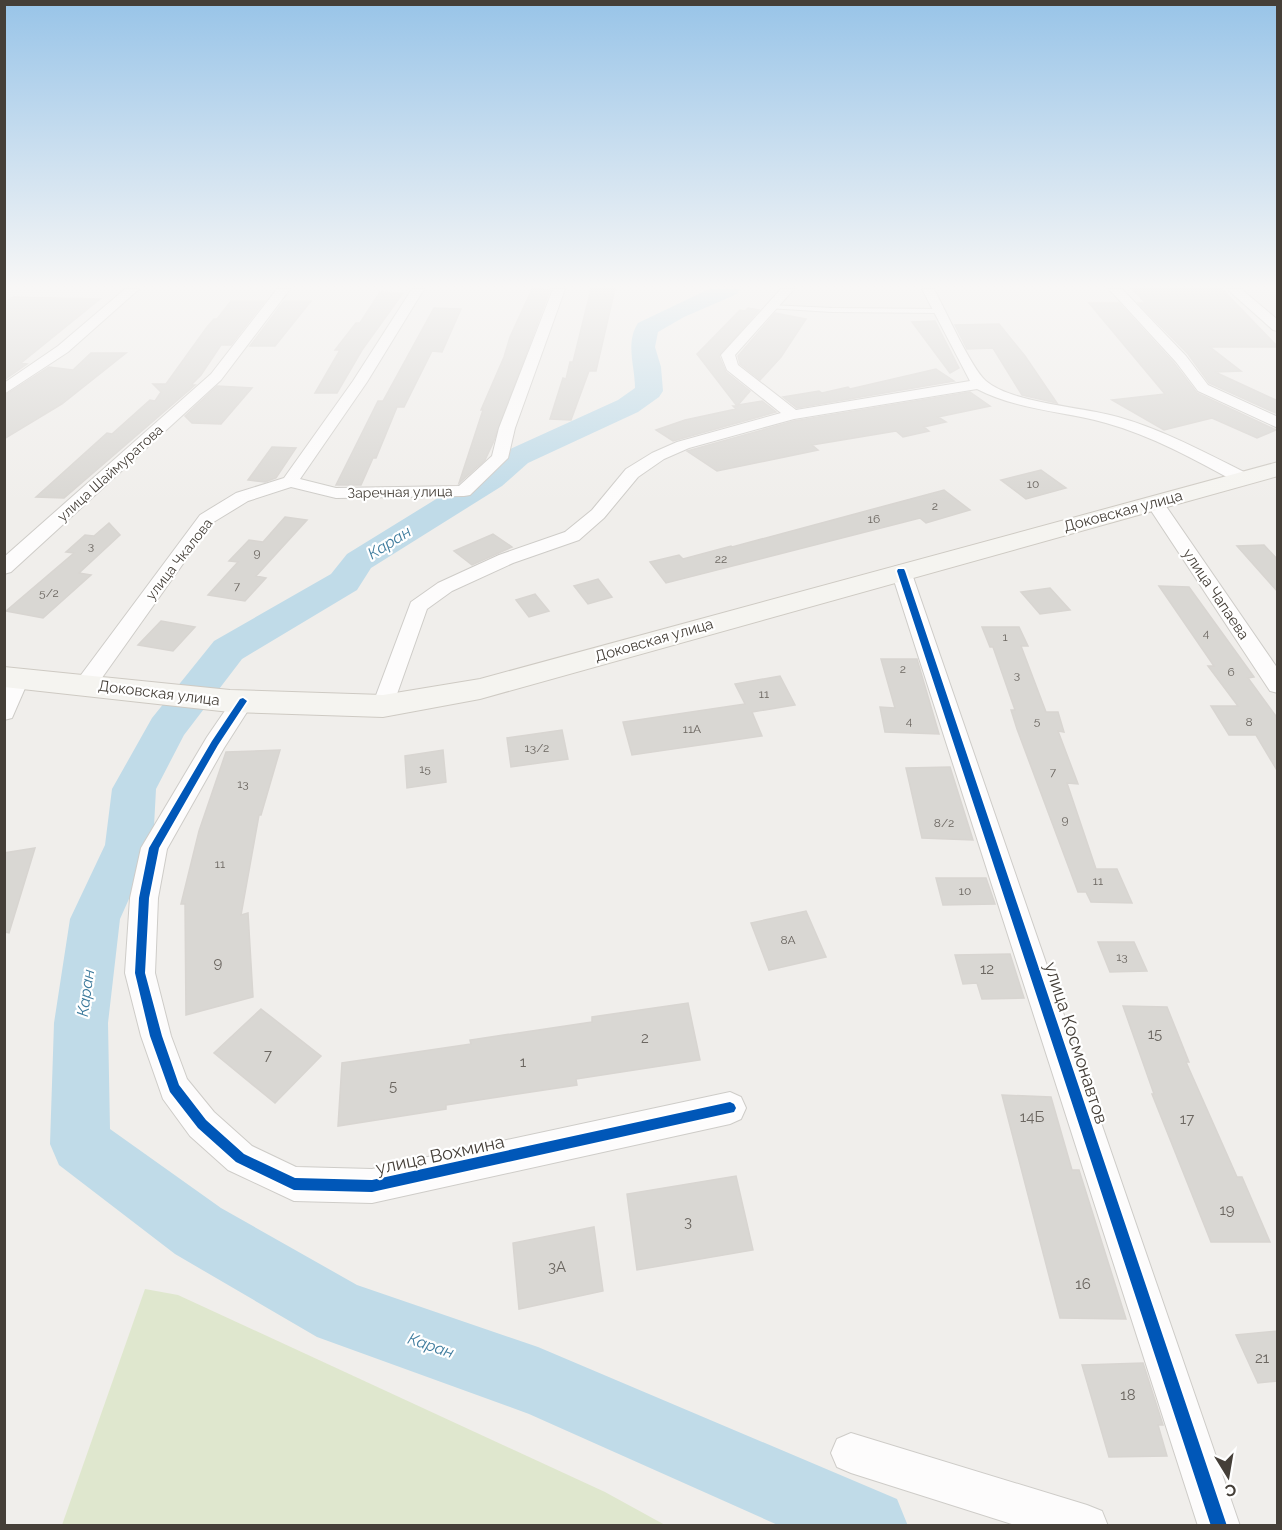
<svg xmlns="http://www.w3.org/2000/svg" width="1282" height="1530" font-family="Raleway,sans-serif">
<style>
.green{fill:#dfe7ce}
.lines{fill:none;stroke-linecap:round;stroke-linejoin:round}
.river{fill:#c0dbe8;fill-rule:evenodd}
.building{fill:#d9d7d3;stroke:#d8d5d1;stroke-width:1.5}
.service-casing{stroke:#ceccc8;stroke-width:2}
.minor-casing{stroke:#ceccc8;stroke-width:2}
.secondary-casing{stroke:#cecac3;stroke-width:2}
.service{fill:#fdfcfc;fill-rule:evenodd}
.minor{fill:#fdfcfc;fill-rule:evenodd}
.secondary{fill:#f5f4f0;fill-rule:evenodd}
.cycleway-casing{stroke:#fff;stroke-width:4}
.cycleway{fill:#0057b8;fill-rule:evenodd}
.labels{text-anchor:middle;stroke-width:4.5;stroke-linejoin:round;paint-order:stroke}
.number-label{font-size:12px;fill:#6b6660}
.far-street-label{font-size:14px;fill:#453f38;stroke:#fff}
.street-label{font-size:15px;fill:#453f38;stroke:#fff}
.near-number-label{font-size:15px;fill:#6b6660}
.water-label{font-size:16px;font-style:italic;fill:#3c7a9c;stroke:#fff}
.near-street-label{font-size:18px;fill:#453f38;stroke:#fff}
</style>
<rect width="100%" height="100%" fill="#f0eeeb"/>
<!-- green -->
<path class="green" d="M145,1289L178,1295L605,1492L665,1525H62Z"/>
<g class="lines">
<!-- river -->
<path class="river" d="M709,289H740L737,294L684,317L658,332L655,347L661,367L663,391L659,397L638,412L528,463L502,486L371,568L357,590L242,659L184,735L156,789L153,845L120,919L108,1023L110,1129L221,1208L357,1285L538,1347L897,1499L908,1526H780L529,1414L317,1337L175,1254L59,1165L50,1144L54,1023L70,919L105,845L112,789L152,718L214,641L331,574L347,554L480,472L506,451L618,400L635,388C635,366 625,343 638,323Z"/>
</g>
<!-- building -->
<path class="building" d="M532,289L550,290L493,443L485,460L459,483L483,410H481L504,357L510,337Z
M591,289H615L596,371H589L571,420L550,419L563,378L566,379L570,362H573Z
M1132,289H1222L1278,347H1210L1241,371L1215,372L1278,401V414L1209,383L1188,354L1138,303H1146Z
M380,292L403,293L362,350L337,393H315L340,350H335L356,323H360Z
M13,297L100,299L21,363L27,364L4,380V303Z
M231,301H265L231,345H221L201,375L191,385H195L64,498L36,497L107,433L112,434L150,400L155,401L161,392L153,384H166L207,327L214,319H217Z
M284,301H311L275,346H250Z
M1089,303H1119L1174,363L1197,393L1276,430L1257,438L1212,418L1164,430L1112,400L1165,394Z
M434,308L461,309L442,352L432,351L404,407H397L376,458H373L361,485H336L378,401H383Z
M748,308L759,310L719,356L726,372L750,391L738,405L762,401L776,412L673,441L656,430L685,420L736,409L733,406H737L697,354L740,310L745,311Z
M775,313L806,319L781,357L760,380L740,364L738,356Z
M935,321L959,368L950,373L912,322Z
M999,324L1025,356L1057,403L1022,395L993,348L967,349L955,325Z
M91,353H126L62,404L4,439V396L49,367L73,370Z
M936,369L954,381L797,408L783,397L819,391L822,393L848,387L850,389Z
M217,386L252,388L221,424L192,423L185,416Z
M970,392L990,406L938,417L946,422L924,427L929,431L903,437L896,431L812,445L818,450L717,471L687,451L794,421Z
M272,447L296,448L276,478L265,482L248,480Z
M1041,470L1066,488L1026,499L1001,480Z
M944,490L970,510L926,523L920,518L666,583L650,562L679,555L683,559L731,546L732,547Z
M285,517L307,520L256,576L266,578L245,601L208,595L238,562L229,561L249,540L263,542Z
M109,523L120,535L79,573L91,575L43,618L6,611L74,553L66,552L85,535L94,536Z
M493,534L512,547L472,565L454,551Z
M1264,545L1278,560V592L1237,546Z
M598,579L612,597L588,604L574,586Z
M1159,586L1189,587L1254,677L1248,678L1278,719V772L1256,735H1229L1211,706H1238L1208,666H1214Z
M1050,588L1070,610L1040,614L1021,592Z
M535,594L549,611L529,617L516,600Z
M161,621L195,627L173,651L138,645Z
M982,627H1019L1028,646H1021L1046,712H1058L1064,732L1058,731L1078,784L1067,783L1096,869H1117L1132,903L1091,902L1086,892H1078L1017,729L1011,710H1015L993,647H990Z
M881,659H917L939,734L885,732L880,707L895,708Z
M780,676L795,705L752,712L762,736L632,755L623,722L745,704L735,684Z
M562,730L568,759L511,767L507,738Z
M280,750L261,815H259L241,915L248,913L253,997L186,1015L185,904H181L199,831L226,752Z
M443,750L446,782L407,788L405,756Z
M950,767L973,840L922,838L906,768Z
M35,848L9,933L4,932V853Z
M936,878H986L995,904L943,905Z
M806,911L826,957L769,970L751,923Z
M1098,942H1134L1147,971L1110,972Z
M1010,954L1024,998L982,999L977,983L963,984L955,955Z
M688,1003L700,1060L576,1079L577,1085L446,1105V1109L338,1126L342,1063L471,1044L470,1040L592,1022V1017Z
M1123,1006L1167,1007L1189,1062H1186L1237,1177H1242L1270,1242H1211L1152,1094H1154Z
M261,1009L321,1056L275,1103L214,1053Z
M1002,1095L1051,1097L1072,1170H1079L1126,1319L1060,1318Z
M736,1176L753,1250L637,1270L627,1194Z
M594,1227L603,1291L519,1309L513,1243Z
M1278,1331V1381L1258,1383L1236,1335Z
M1143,1363L1163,1425H1158L1167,1456L1109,1457L1082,1365Z"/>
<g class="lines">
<defs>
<path id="service" d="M770,305L832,308L940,309L943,311L940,313L832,312L768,308V306Z"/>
<path id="minor" d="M125,289H139L68,352L4,394V383L58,346Z
M277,289H290L221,380L11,572L4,574V557L211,374Z
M412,289H424L367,382L300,479L336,488L459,486L492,456L499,428L553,289H565L515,428L508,458L470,495L464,496L336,498L291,487L248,501L212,523L94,689L86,691L78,689L75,684L78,679L200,515L236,493L284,478L353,381Z
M781,289H794L735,355L738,365L796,410L970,381L922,289H934C945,309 971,368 986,381C1011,403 1084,407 1118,417C1164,430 1206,453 1248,474L1251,478L1248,482H1236C1194,459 1152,436 1106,423C1063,411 1017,410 977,389L794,419L689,448L664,459L638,477L604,518L579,540L513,563L452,591L427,609L391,711L383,714L375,711L372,706L411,602L438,583L499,555L565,532L592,510L626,469L652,453L677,442L781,413L727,370L721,355Z
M1109,289H1122L1186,356L1208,385L1278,417V428L1198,391L1176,362Z
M1227,289H1241L1278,320V331L1273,330Z
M1155,498L1161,499L1278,669V693L1270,691L1146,503L1149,499Z
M901,565L908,567L911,571L1240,1526H1198L891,571L894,567Z
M18,672L26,674L29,679L12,718L4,720V685L10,674Z
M243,693L251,696L254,701L224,748L167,849L158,898L155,973L171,1036L187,1079L214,1112L252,1146L296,1167L372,1169L730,1092L741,1097L746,1108L741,1119L730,1124L372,1203L294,1201L228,1170L190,1136L163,1099L141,1036L125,973L130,898L141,848L207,737L235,696Z
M851,1433L1087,1505L1102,1511L1108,1526H1018L851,1473L837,1467L831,1453L837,1439Z"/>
<path id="secondary" d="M1278,462V476L480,699L383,717L230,712L4,687V667L230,690L383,695L480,679Z"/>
</defs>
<!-- service casing -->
<use href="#service" class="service-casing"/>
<!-- minor casing -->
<use href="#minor" class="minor-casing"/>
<!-- secondary casing -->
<use href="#secondary" class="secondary-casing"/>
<!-- service -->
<use href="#service" class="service"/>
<!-- minor -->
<use href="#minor" class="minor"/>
<!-- secondary -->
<use href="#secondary" class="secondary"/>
<defs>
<path id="cycleway" d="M898,569H904L905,571L1227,1526H1211L897,571Z
M243,698L247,701L218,745L159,848L149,898L145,973L162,1036L179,1085L206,1120L244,1154L295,1178L372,1180L730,1102L734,1104L736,1108L734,1112L372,1192L294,1190L236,1162L198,1128L170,1092L150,1036L135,973L139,898L149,848L212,741L240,699Z"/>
</defs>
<!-- cycleway casing -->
<use href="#cycleway" class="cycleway-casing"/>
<!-- cycleway -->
<use href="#cycleway" class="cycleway"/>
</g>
<!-- sky -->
<linearGradient id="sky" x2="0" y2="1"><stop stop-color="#98c4e8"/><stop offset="0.57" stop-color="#f8f7f6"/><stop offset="1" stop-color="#f8f7f6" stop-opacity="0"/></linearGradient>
<rect width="1282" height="503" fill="url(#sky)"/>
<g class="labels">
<!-- number labels -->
<g class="number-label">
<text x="1033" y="488">10</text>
<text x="935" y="510">2</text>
<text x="874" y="523">16</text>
<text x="91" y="550">3</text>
<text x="257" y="557">9</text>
<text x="721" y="563">22</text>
<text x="237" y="590">7</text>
<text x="49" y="597">5/2</text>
<text x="1206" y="637">4</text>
<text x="1005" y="641">1</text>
<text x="903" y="673">2</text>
<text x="1231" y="676">6</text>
<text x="1017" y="679">3</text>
<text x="764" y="698">11</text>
<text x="909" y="725">4</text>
<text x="1037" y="725">5</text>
<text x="1249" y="726">8</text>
<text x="692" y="733">11А</text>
<text x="537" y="752">13/2</text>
<text x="425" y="773">15</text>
<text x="1053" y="776">7</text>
<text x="243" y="788">13</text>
<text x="1065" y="824">9</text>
<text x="944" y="827">8/2</text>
<text x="220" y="868">11</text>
<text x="1098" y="885">11</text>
<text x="965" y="895">10</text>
<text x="788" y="944">8А</text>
<text x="1122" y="961">13</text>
</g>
<!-- far-street labels -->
<g class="far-street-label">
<text transform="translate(110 473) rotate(-42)" y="5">улица Шаймуратова</text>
<text transform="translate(400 492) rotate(-1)" y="5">Заречная улица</text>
<text transform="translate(179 559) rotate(-52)" y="5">улица Чкалова</text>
</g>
<!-- street labels -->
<g class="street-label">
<text transform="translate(1123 511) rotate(-15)" y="5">Доковская улица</text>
<text transform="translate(1216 594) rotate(56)" y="5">улица Чапаева</text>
<text transform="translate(654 640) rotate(-16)" y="5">Доковская улица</text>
<text transform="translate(159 693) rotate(7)" y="5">Доковская улица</text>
</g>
<!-- near-number labels -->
<g class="near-number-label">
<text x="218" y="968">9</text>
<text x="987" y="974">12</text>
<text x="1155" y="1039">15</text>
<text x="645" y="1043">2</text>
<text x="268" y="1060">7</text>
<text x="523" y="1067">1</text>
<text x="393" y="1091">5</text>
<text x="1032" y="1122">14Б</text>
<text x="1187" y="1124">17</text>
<text x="1227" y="1215">19</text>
<text x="688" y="1227">3</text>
<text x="557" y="1272">3А</text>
<text x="1083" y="1289">16</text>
<text x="1262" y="1363">21</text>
<text x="1128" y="1400">18</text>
</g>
<!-- water labels -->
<g class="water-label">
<text transform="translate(389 542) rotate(-32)" y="6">Каран</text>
<text transform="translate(85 993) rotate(-82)" y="6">Каран</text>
<text transform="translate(431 1345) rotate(19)" y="6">Каран</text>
</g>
<!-- near-street labels -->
<g class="near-street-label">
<text transform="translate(1076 1043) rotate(72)" y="6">улица Космонавтов</text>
<text transform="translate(440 1155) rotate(-12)" y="6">улица Вохмина</text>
</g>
</g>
<!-- border -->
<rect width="1282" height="1530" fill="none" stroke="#453f38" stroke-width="12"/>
<!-- north arrow -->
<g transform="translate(1228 1476) rotate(169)" stroke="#ffffff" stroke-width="4.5" paint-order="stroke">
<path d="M0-4.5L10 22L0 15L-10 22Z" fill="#453f38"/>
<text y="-9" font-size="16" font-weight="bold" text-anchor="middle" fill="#453f38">С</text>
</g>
</svg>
